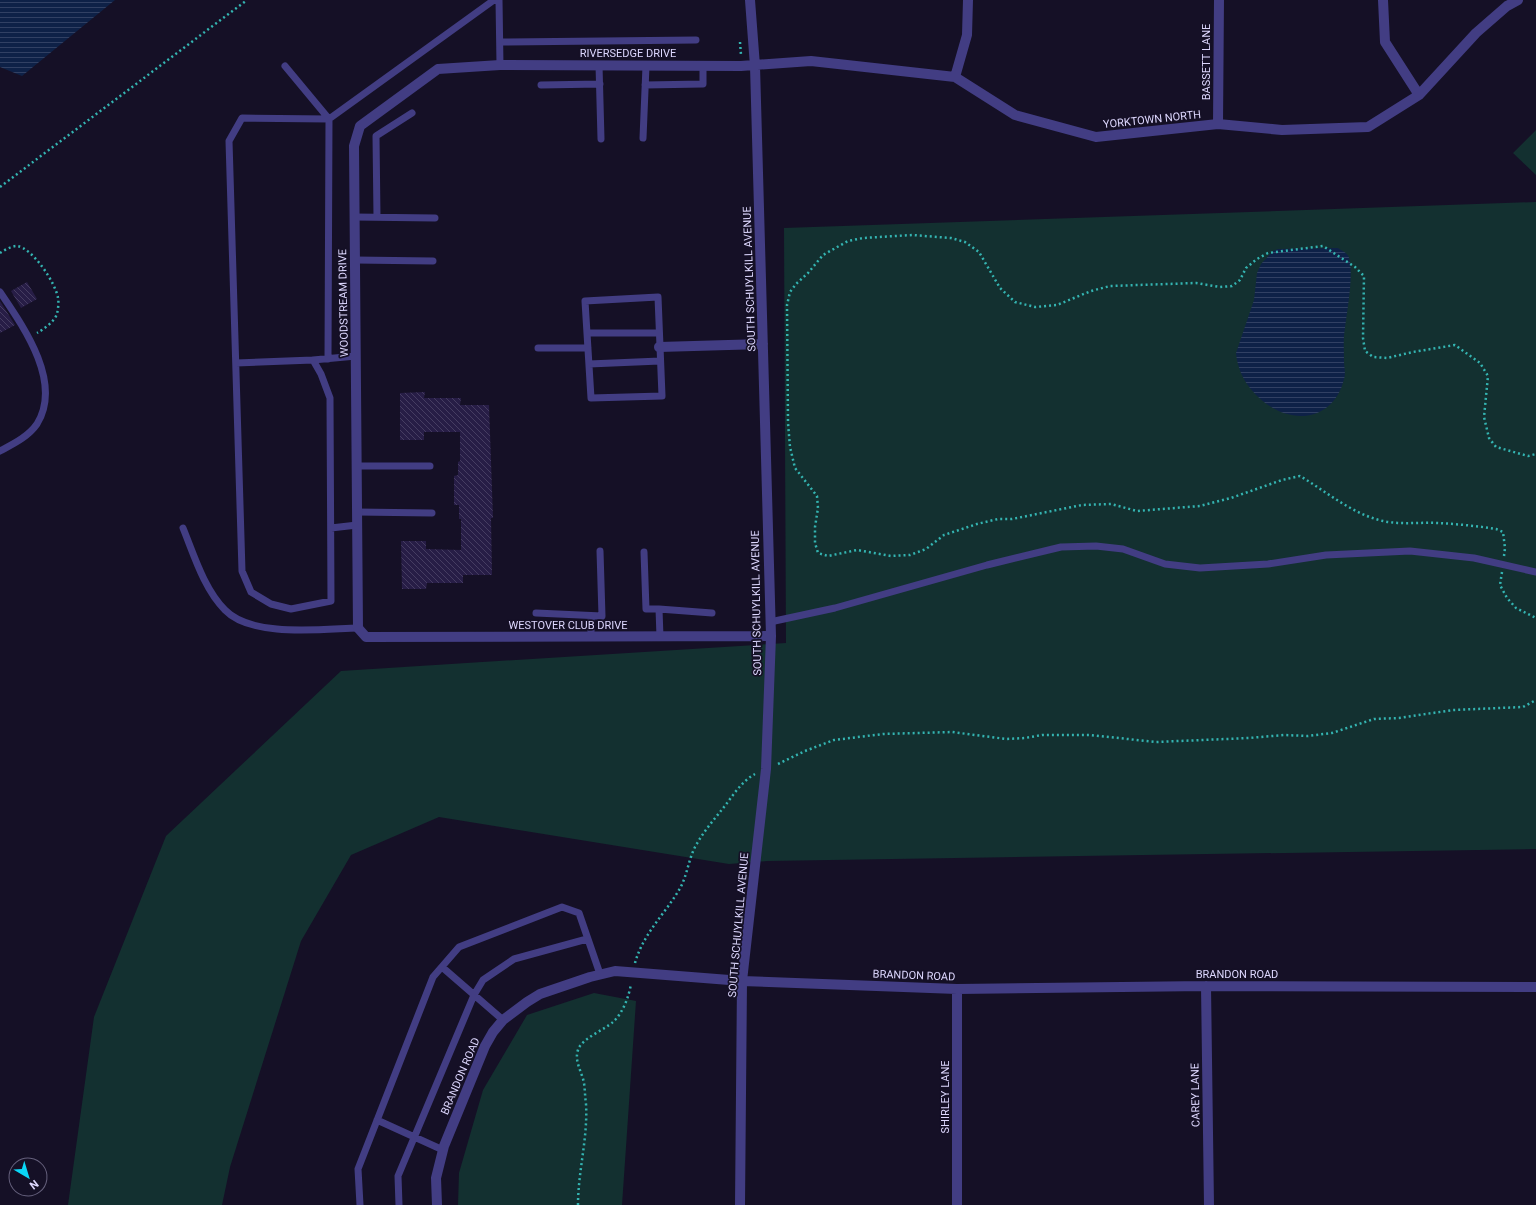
<svg xmlns="http://www.w3.org/2000/svg" width="1536" height="1205" font-family="Roboto,sans-serif">
<style>
.green{fill:#133030}
.water{fill:url(#water-rules)}
.building{fill:url(#building-back-hatch)}
.lines{fill:none;stroke-linecap:round;stroke-linejoin:round}
.path{stroke:#34b4b1;stroke-width:2.5;stroke-dasharray:2 3;stroke-linecap:butt}
.service{stroke:#423d83;stroke-width:7}
.minor{stroke:#423d83;stroke-width:10}
.labels{text-anchor:middle;stroke-width:3.5;stroke-linejoin:round;paint-order:stroke}
.street-label{font-size:11px;fill:#ddd7fe;stroke:#151026}
</style>
<defs>
<pattern id="water-rules" width="6" height="5" patternUnits="userSpaceOnUse"><rect width="6" height="5" fill="#0e2147"/><path d="M0 2.5h6" fill="none" stroke="#314063"/></pattern>
<pattern id="building-back-hatch" width="6" height="6" patternUnits="userSpaceOnUse"><rect width="6" height="6" fill="#271d46"/><path d="M-1 5l2 2M0 0l6 6M5-1l2 2" fill="none" stroke="#463d62"/></pattern>
</defs>
<rect width="100%" height="100%" fill="#151026"/>
<!-- green -->
<path class="green" d="M1536,130V175L1513,153Z
M1536,202V849L767,861L729,864L439,817L351,855L301,941L230,1167L222,1205H68L94,1017L166,836L341,671L786,643L784,228Z
M594,993L636,1001L622,1205H458L459,1173L483,1090L527,1015Z"/>
<!-- water -->
<path class="water" d="M0,0H115L22,76L0,67Z
M1338,248C1342,251 1348,253 1349,258C1354,273 1347,311 1345,328C1343,339 1344,350 1344,361C1344,367 1346,374 1344,379C1335,417 1298,426 1268,405C1250,392 1238,375 1236,353L1254,300L1257,273L1261,264L1273,251L1278,249Z"/>
<!-- building -->
<path class="building" d="M27,282L37,299L21,308L11,291Z
M0,301L15,325L0,333Z
M425,392L424,398H461L460,405H489L493,518H491L492,575H463V583H427L426,589H402L401,541H426V549L461,550V519H459V505H454V476L458,475V462L460,461V432H424V440H400V393Z"/>
<g class="lines">
<!-- path -->
<path class="path" d="M740,42L741,55
M0,187L247,0
M0,253C5,250 11,246 17,246C33,248 56,284 58,298C59,303 58,309 57,314C54,322 44,329 37,333
M1504,556L1505,548L1503,532L1496,529C1477,526 1457,524 1438,523C1419,522 1401,525 1383,521C1352,514 1327,492 1300,476L1282,480L1231,498L1200,506L1137,511L1111,504L1082,505L1012,519H998L977,524L944,535L926,549L910,555L891,556L857,550L828,556L818,553L815,543V527L818,508L817,496L795,468L790,447L788,423L787,305L790,292L796,284L808,273L823,255L848,241L863,238L912,235L951,238L965,242L979,252L1000,288L1015,302L1035,307L1057,305L1091,291L1110,286L1196,283L1220,287L1232,286L1240,280L1246,268L1257,259L1268,253L1323,246L1355,267L1364,276L1363,338L1365,351L1373,357L1387,358L1413,352L1455,345L1480,363L1488,376L1484,417L1489,438L1496,447L1528,456L1536,454
M1502,572L1500,585L1507,598L1516,608L1536,618
M778,764L805,751L834,740L883,734L952,732L1006,739L1025,738L1042,735H1090L1156,742L1249,738L1284,735L1308,736L1332,733L1374,719L1399,718L1453,710L1523,707L1536,700
M635,963C643,934 664,915 679,890C687,877 688,861 695,847C702,834 711,823 720,812C731,799 740,782 755,774
M578,1205C578,1171 588,1138 586,1104C585,1097 585,1090 584,1083C582,1072 574,1061 578,1050C581,1039 604,1030 613,1022C623,1013 629,996 631,984"/>
<!-- service -->
<path class="service" d="M499,0L500,65
M500,42L696,40
M599,65L601,139
M285,66L329,119L494,0
M541,85L600,84
M645,85L703,84V66
M643,138L646,66
M354,217L435,218
M377,217L376,136L412,113
M355,260L433,261
M0,292C23,326 63,382 37,424C28,437 13,444 0,451
M658,297L662,396L591,398L585,301Z
M587,333H659
M538,348H588
M313,360L356,356
M236,363L313,360L321,374L330,398L331,601L291,609L271,604L251,592L242,571L229,141L242,118L329,119L328,359
M589,364L660,361
M357,466H430
M357,512L432,513
M183,528C194,555 204,589 225,610C252,638 322,629 358,628
M331,528L357,525
M644,552L646,609H659
M536,613L602,616L600,551
M591,616V637
M770,622L835,608L987,565L1061,547L1096,546L1123,549L1165,564L1200,568L1268,564L1326,555L1410,551L1474,558L1536,572
M660,637L659,609L712,613
M442,967L503,1020
M377,1120L443,1150
M360,1205L358,1169L433,977L459,947L562,907L579,913L600,974
M399,1205L398,1176L474,995L483,980L514,959L587,939"/>
<!-- minor -->
<path class="minor" d="M1383,0L1385,42L1419,95
M955,77L967,35L968,0
M1218,124L1219,0
M659,347L763,344
M771,636L366,637L358,628L354,146L360,126L438,69L500,65L741,66L811,61L955,77L1015,115L1096,137L1218,124L1282,130L1368,127L1419,95L1476,33L1507,6L1518,0
M1206,986L1209,1205
M437,1205L436,1178L444,1146L485,1046L493,1032L503,1020L527,1002L540,994L590,977L615,971L742,981L957,989L1206,986L1536,987
M740,1205L742,981L766,769L771,636L755,66L750,0
M957,1205V989"/>
</g>
<g class="labels">
<!-- street labels -->
<g class="street-label">
<text x="628" y="57">RIVERSEDGE DRIVE</text>
<text transform="translate(1206 62) rotate(-90)" y="4">BASSETT LANE</text>
<text transform="translate(1152 119) rotate(-6)" y="4">YORKTOWN NORTH</text>
<text transform="translate(749 279) rotate(-92)" y="4">SOUTH SCHUYLKILL AVENUE</text>
<text transform="translate(343 303) rotate(-91)" y="4">WOODSTREAM DRIVE</text>
<text transform="translate(756 603) rotate(-91)" y="4">SOUTH SCHUYLKILL AVENUE</text>
<text x="568" y="629">WESTOVER CLUB DRIVE</text>
<text transform="translate(738 925) rotate(-85)" y="4">SOUTH SCHUYLKILL AVENUE</text>
<text x="1237" y="978">BRANDON ROAD</text>
<text transform="translate(914 975) rotate(2)" y="4">BRANDON ROAD</text>
<text transform="translate(460 1076) rotate(-67)" y="4">BRANDON ROAD</text>
<text transform="translate(1195 1095) rotate(-91)" y="4">CAREY LANE</text>
<text transform="translate(945 1097) rotate(-90)" y="4">SHIRLEY LANE</text>
</g>
</g>
<!-- north arrow -->
<g transform="translate(28 1177) rotate(142)"><circle r="19" fill="#151026" stroke="#65607c"/>
<path d="M0-3L7 15L0 10L-7 15Z" fill="#0ad6f6"/>
<text y="-6" font-size="11" font-weight="bold" text-anchor="middle" fill="#ddd7fe">N</text>
</g>
</svg>
